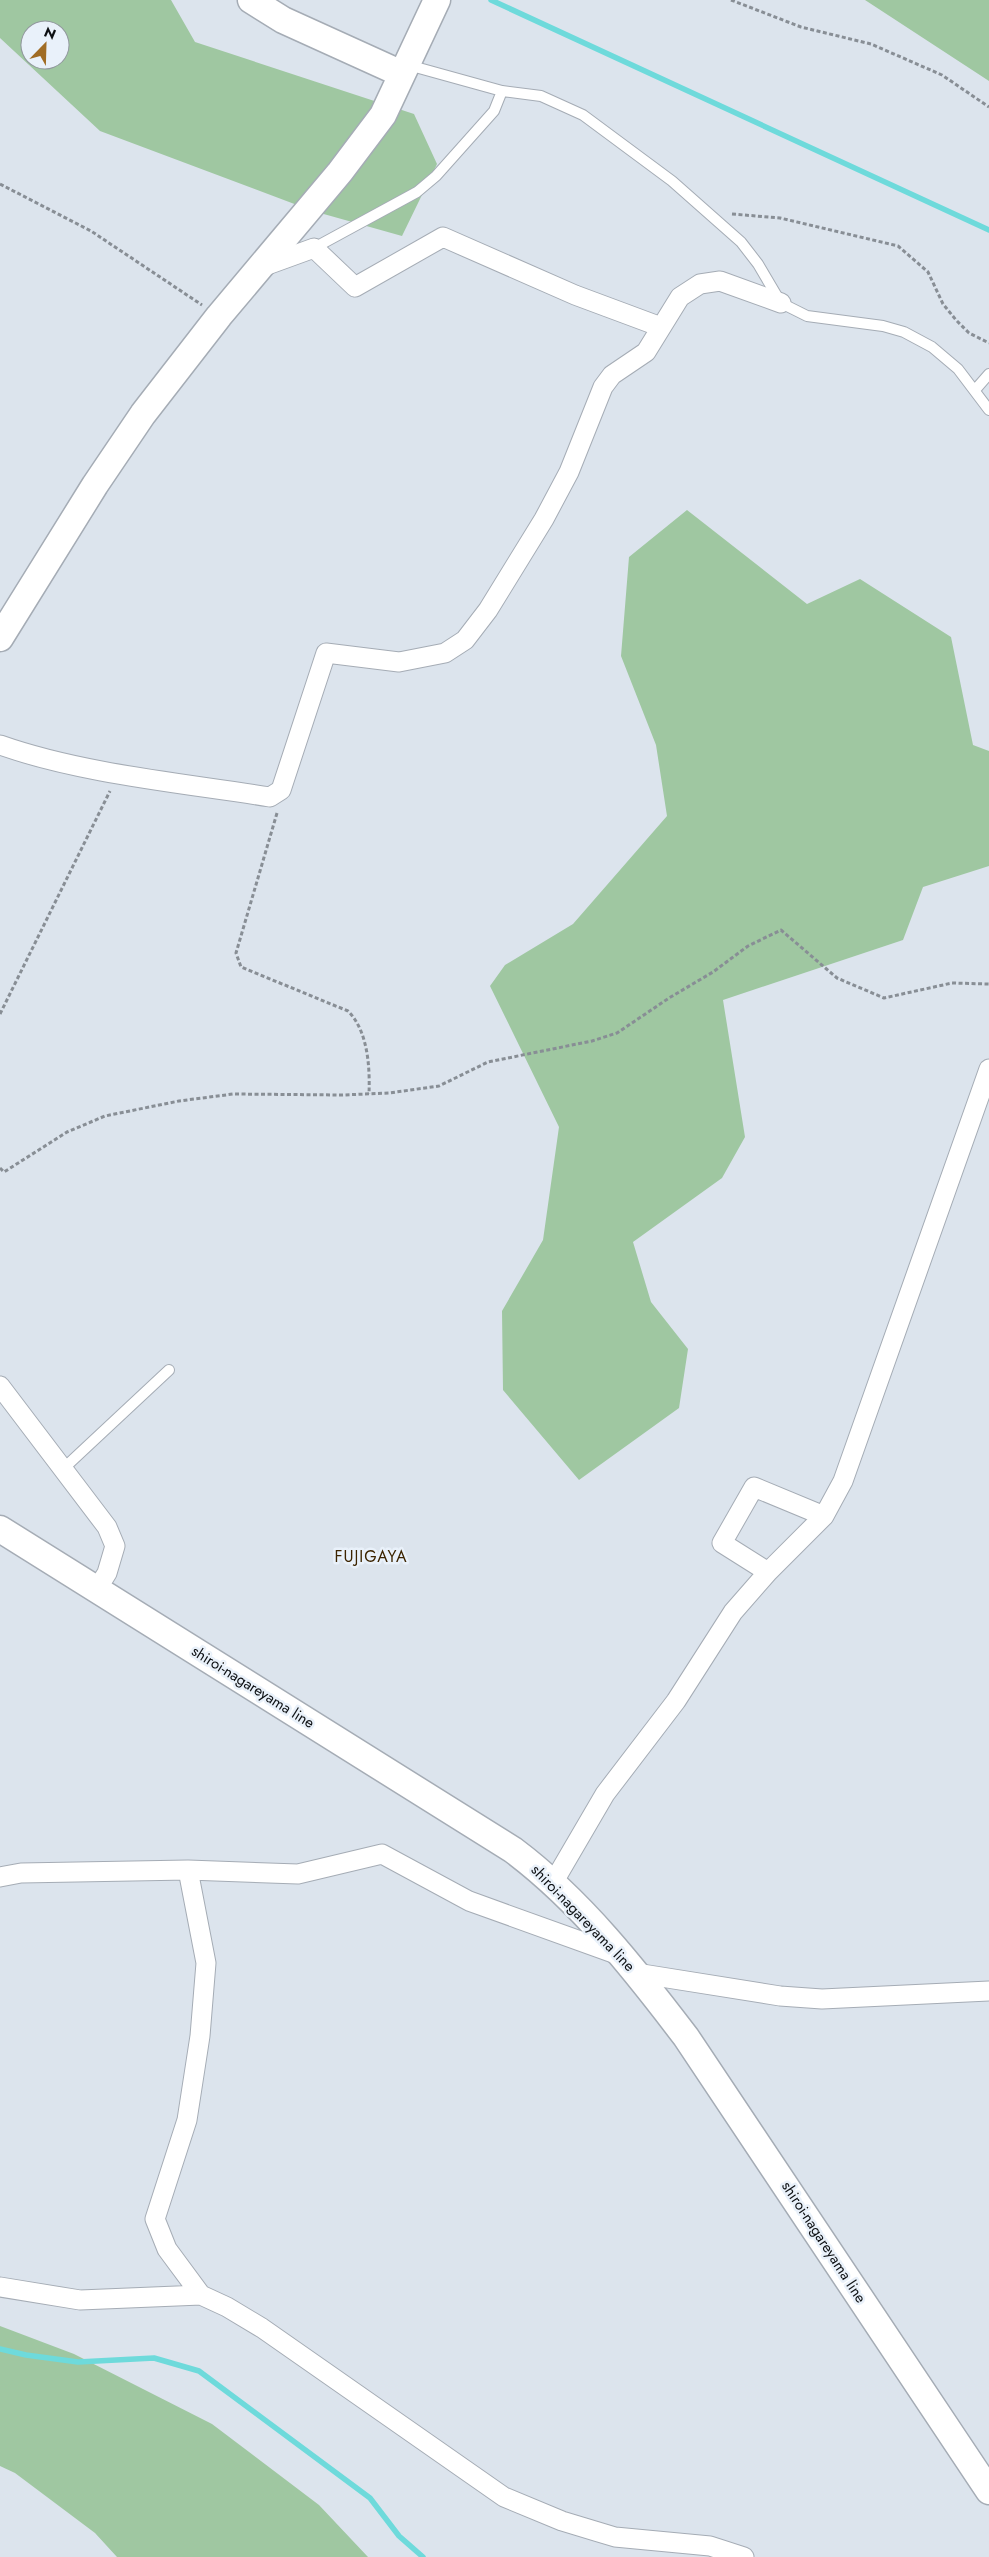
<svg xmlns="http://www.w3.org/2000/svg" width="989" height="2557" font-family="Jost,sans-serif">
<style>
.green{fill:#9fc7a1;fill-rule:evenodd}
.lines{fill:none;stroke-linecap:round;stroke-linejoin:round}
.stream{stroke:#6edadb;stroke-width:5.5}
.lane-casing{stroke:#a5acb5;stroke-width:12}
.street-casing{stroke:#a5acb5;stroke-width:21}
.secondary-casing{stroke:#a5acb5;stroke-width:29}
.path{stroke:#888e95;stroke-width:3;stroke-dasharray:4 2.5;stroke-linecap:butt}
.lane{stroke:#fff;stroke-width:10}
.street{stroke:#fff;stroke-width:19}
.secondary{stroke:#fff;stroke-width:26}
.labels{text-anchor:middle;stroke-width:5;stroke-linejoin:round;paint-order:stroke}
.street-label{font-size:15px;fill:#0c0f12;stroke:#e9f1fa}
.neighbourhood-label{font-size:16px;letter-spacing:1px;fill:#3c2401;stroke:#e9f1fa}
</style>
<rect width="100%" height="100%" fill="#dce4ed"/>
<!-- green -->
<path class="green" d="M0,0H171L195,42L414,114L437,164L402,236L313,211L100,131L0,38ZM30,30H60V60H30Z
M865,0H989V81Z
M687,510L807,604L860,579L951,637L973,745L989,751V866L923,887L903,940L723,1000L745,1137L722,1178L633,1242L651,1302L688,1349L679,1408L579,1480L503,1390L502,1311L543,1240L559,1127L490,986L505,965L573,924L667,816L656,745L621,656L629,557Z
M0,2326L74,2354L212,2424L319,2505L368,2557H117L95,2533L15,2473L0,2466Z"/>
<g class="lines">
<!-- stream -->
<path class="stream" d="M491,0L989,230
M0,2349L26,2355L78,2362L154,2358L199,2371L370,2498L399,2536L423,2557"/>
<defs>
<path id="lane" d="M408,65L502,91L541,96L583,115L672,181L741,242L758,264L781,303L807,316L883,326L904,332L932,347L958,369L989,410
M314,248L417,192L436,176L494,111L502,91
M975,390L989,374
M63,1469L169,1370"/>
<path id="street" d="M259,268L314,248L355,287L443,237L575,295L661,327
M0,745C82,774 183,783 270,797L281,790L326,653L399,662L445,653L465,640L488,610L544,519L569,472L603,387L612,375L646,352L680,297L700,284L720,281L781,303
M0,1386L107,1527L115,1546L107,1573L97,1589
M768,1572L722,1543L754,1487L824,1516
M188,1870L206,1963L200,2036L187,2120L155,2219L167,2249L201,2295
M0,1877L21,1873L188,1870L298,1874L382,1854L469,1901L619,1955
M553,1883L605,1794L676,1701L733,1612L768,1572L824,1516L843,1481L989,1069
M636,1973L780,1996L822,1999L989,1991
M0,2287L80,2300L201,2295L227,2307L262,2328L504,2497L562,2521L615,2537L710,2546L744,2557"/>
<path id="secondary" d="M251,0L283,20L402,74
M0,638L95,485L143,414L219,316L340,172L383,115L437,0
M0,1529L513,1850C581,1901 635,1970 686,2037L989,2491"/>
</defs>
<!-- lane casing -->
<use href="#lane" class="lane-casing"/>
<!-- street casing -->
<use href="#street" class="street-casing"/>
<!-- secondary casing -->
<use href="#secondary" class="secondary-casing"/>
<!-- path -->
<path class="path" d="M731,0L801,27L871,44L942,75L989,107
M0,184L91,231L202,305
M732,214L780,218L898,246L928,272L943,304L956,320L969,333L989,343
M277,813L236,953L241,967L348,1011C368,1031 370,1067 369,1094
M0,1014L110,791
M0,1168L4,1172L67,1132L105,1116L179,1101L233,1094L343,1095L389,1093L439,1086L488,1062L592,1041L617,1033L669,998L713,972L748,946L781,930L837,978L884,998L952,983L989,984"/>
<!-- lane -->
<use href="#lane" class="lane"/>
<!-- street -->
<use href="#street" class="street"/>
<!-- secondary -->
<use href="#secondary" class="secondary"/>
</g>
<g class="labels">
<!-- street labels -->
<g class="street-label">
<text transform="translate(253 1687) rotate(32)" y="5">shiroi-nagareyama line</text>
<text transform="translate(583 1918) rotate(46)" y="5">shiroi-nagareyama line</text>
<text transform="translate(824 2242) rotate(57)" y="5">shiroi-nagareyama line</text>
</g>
<!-- neighbourhood labels -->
<g class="neighbourhood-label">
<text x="371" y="1562">FUJIGAYA</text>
</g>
</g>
<!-- north arrow -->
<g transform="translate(45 45) rotate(23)"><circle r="24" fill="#e9f1fa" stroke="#91979d"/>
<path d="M0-4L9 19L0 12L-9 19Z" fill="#a06c24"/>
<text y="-8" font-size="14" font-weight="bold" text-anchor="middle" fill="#0c0f12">N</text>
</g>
</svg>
